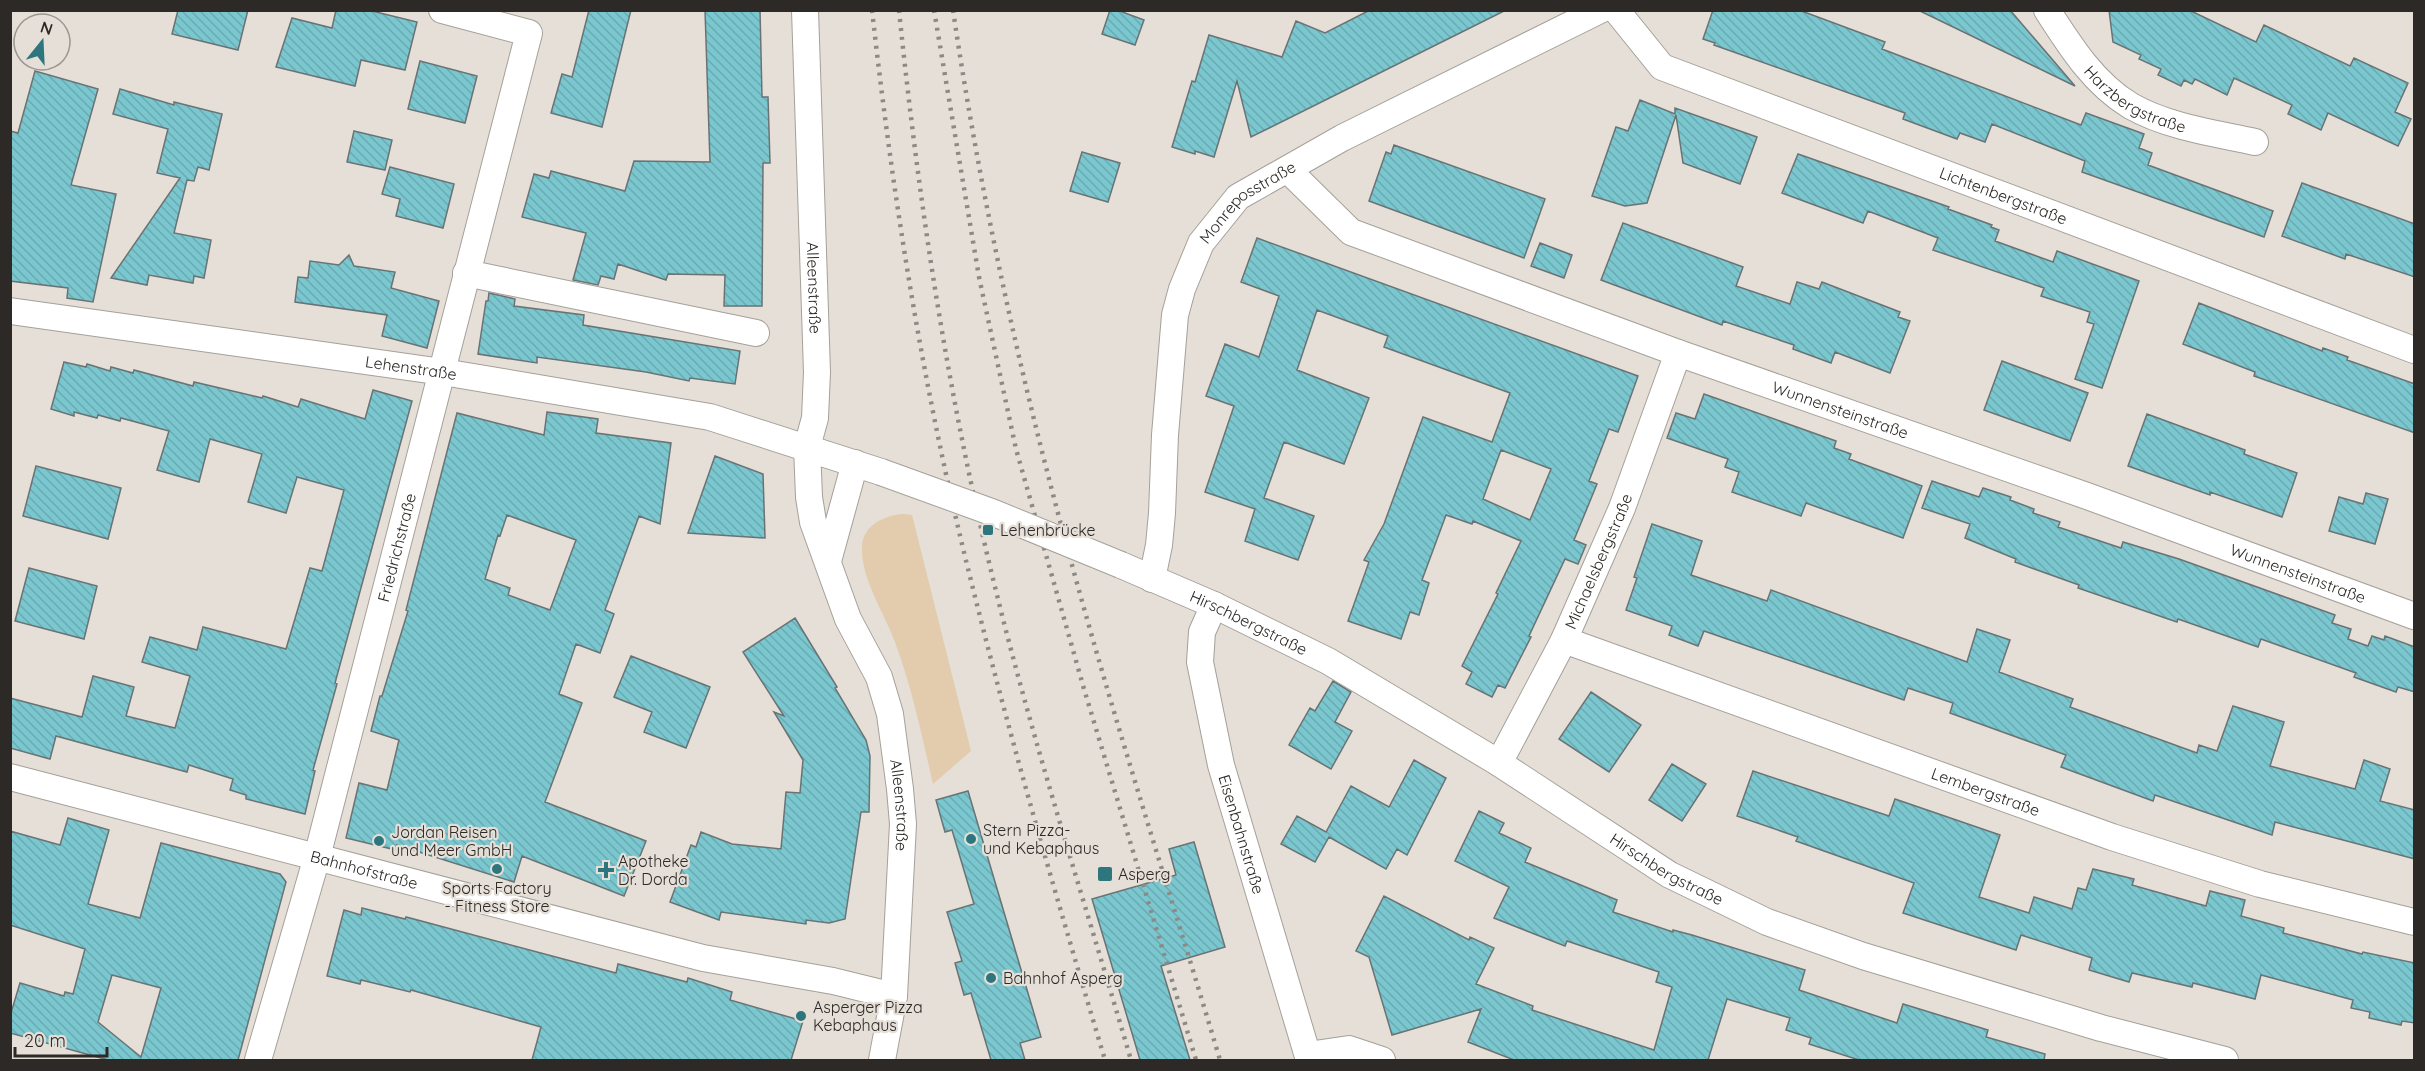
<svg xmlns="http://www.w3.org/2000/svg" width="2425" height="1071" font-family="Quicksand,sans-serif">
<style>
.grass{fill:#e3cbad}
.building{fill:url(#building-back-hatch);stroke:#697374;stroke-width:1.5;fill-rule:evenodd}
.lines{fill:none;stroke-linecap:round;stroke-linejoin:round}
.minor-casing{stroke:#a5a099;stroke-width:28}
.minor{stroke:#fff;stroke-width:26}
.rail{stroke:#8d8983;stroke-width:4.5;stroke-dasharray:3 6;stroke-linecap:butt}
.minor-bridge-casing{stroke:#a5a099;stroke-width:28;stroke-linecap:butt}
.minor-bridge{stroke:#fff;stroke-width:26}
.poi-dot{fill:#2d767d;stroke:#e5dfd7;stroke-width:2}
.labels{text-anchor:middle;stroke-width:4.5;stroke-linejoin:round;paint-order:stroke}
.street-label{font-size:16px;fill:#2c2926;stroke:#e5dfd7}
.poi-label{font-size:16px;fill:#2c2926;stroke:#e5dfd7;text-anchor:start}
</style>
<defs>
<pattern id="building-back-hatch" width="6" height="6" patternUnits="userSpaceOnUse" patternTransform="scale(1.5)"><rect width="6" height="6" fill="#7bc7d0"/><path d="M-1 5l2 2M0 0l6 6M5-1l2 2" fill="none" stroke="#6aabb2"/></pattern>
</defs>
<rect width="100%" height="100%" fill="#e5dfd7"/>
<!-- grass -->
<path class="grass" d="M904,514L912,515L971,751L933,784C922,736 912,688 895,642C885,614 861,579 862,548C862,525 885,515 904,514Z"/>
<!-- building -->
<path class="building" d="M178,10H248L238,50L172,34Z
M336,10H368L417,22L405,70L361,60L355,86L276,67L292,18L332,28Z
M589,10H631L602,127L551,113L562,74L572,77Z
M705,10H760L762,97H768L770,163H763L762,306H724L725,275L668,274L666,280L618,264L614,279L601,276L598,285L573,280L586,233L522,217L534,174L549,178L551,171L625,191L634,161L710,162Z
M1110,10H1117L1144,20L1135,45L1102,34Z
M1370,10H1506L1251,137L1237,81L1214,157L1195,151V154L1172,147L1192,81L1195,82L1209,35L1282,57L1296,21L1325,33Z
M1713,10H1799L1885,42L1882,49L2081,125L2086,113L2144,134L2139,148L2152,153L2148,165L2273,211L2264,237L2082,172L2085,161L1992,124L1985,142L1960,133L1957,139L1903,119L1905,113L1714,45L1715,43L1703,39Z
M1918,10H2010L2075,86Z
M2109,10H2189L2256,42L2264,25L2350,66L2354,58L2408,83L2395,112L2411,119L2398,146L2328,113L2321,130L2288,114L2292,105L2234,78L2227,95L2195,79L2192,84L2184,80L2181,86L2158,75L2161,69L2139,59L2141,55L2113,42Z
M420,61L477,76L465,123L408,109Z
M35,71L98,89L71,185L116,194L93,302L67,298L68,288L10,281V131L18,133Z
M120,89L174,105V102L222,114L209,170L198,167L194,181L187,180L174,233L211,240L204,278L194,276L193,283L149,275L147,285L111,278L180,178L157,173L168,129L113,114Z
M1640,100L1675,114V108L1757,137L1740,184L1683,163L1676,115L1647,203L1625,206L1592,196L1616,127L1628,131Z
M354,131L392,140L385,170L347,162Z
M1394,145L1545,199L1524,258L1369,201L1386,152L1391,154Z
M1082,152L1120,163L1108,202L1070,191Z
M1798,154L1949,207L1948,209L1992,225L1991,227L1999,230L1995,241L2053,262L2057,251L2139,281L2102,388L2075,379L2094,324L2087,322L2090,312L2041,296L2044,288L1933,250L1938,238L1868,211L1863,223L1782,193Z
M390,167L454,184L443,228L396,216L400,199L382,194Z
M2302,183L2415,224V277L2346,254L2345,259L2282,236Z
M1623,223L1743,267L1736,286L1790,304L1797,282L1819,289L1822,282L1900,312L1898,317L1910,321L1890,373L1835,352L1831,363L1793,349L1794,345L1723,321L1722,325L1601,280Z
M1257,238L1638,376L1618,432L1609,429L1589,481L1597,484L1574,540L1586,545L1578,564L1565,559L1529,636L1531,637L1505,688L1498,685L1492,697L1466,684L1472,672L1462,666L1498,594L1496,593L1521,541L1473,521L1472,524L1446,515L1422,580L1429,583L1419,615L1410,612L1401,639L1348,621L1369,562L1364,560L1384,524L1423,417L1492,442L1510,393L1384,347L1388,336L1317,310L1297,370L1369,398L1344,464L1284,442L1264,498L1314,516L1298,560L1245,541L1255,509L1205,492L1234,406L1206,396L1225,344L1259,357L1279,296L1241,282ZM1501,450L1551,469L1530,520L1483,499Z
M1540,243L1572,255L1564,278L1531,266Z
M349,255L354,266L395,272L391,288L439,301L427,348L382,336L387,315L295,302L298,277L308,278L310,261L339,265Z
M489,293L515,299L514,306L584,315L583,325L740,351L735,384L690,378L689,381L646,372L537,357V363L478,354L486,301H488Z
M2199,303L2322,351L2323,348L2348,357L2347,360L2415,384V433L2254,376L2255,372L2183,344Z
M2002,361L2088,393L2070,441L1984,410Z
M64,362L86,367L87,364L110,371L111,367L133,373L134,370L193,386L194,382L262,398L263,396L298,407L301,399L365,419L373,390L412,401L335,683L337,684L313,770L315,771L305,814L246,799V795L230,790L233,779L189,765L187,772L56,736L50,759L10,748V698L82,717L93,676L134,687L126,716L175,728L190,676L142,662L150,637L197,650L203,627L286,649L310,568L322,571L344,490L297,477L286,513L248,502L262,454L210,439L199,482L157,470L169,431L121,418L120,421L98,415L97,418L74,412V416L51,409Z
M1704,394L1836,441L1834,448L1851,454L1849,459L1922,486L1903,538L1806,503L1801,516L1732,492L1739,472L1725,467L1728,459L1667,438L1676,413L1695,419Z
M547,412L598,419L596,433L671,443L660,524L639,516L605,610L614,614L600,653L576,644L559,694L582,703L545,802L646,841L624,896L522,856L514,882L397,845L396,850L346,838L359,783L387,790L399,740L371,731L380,696H382L408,611L406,610L457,413L544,435ZM507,515L576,540L550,610L508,595L510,588L485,579L498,535L500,536Z
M2147,414L2245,450L2244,454L2297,473L2282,517L2210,492V495L2128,466Z
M715,456L763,474L765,538L688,533Z
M36,466L121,488L108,539L23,516Z
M1932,481L1979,497L1983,488L2011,497L2010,500L2034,509L2033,513L2060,522L2058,527L2121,548L2123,542L2179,559L2335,615L2332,623L2351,629L2348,639L2368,646L2372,636L2384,640L2385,636L2415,647V692L2398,687L2396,692L2354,677L2356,673L2261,639L2258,647L2178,619L2177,622L2078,588L2079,585L2015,562L2016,559L1965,538L1970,524L1922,508Z
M2366,493L2388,499L2375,544L2329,531L2339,497L2363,504Z
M1652,524L1702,541L1691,575L1767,601L1771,590L1967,662L1977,629L2010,640L1999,672L2073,699L2070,707L2197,753L2199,745L2217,751L2233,706L2284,722L2270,766L2355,789L2364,760L2390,769L2380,801L2415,810V859L2275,822L2272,835L2155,795L2153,801L2061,767L2066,755L1950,713L1953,703L1908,688L1904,700L1704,631L1698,646L1669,635L1672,626L1626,610L1637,578L1634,577Z
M29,568L97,586L84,639L15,621Z
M795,618L837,687L835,688L866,740L870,756L869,812H861L845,919L829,923L806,920V924L721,912L719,920L670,902L691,845L696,847L701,832L732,844L781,849L786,792L800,793L803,760L774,712L784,716L743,652Z
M631,656L710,687L686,748L644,732L652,712L614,697Z
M1333,681L1351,692L1335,722L1352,731L1331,769L1289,745L1310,708L1315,711Z
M1591,692L1641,725L1609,772L1559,739Z
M1414,760L1446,778L1407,855L1397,849L1386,869L1329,837L1315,862L1281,844L1297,816L1326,832L1351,786L1389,807Z
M1672,764L1706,784L1682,821L1649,800Z
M1753,771L1889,816L1895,799L2000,835L1979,897L2029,913L2034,897L2072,909L2078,888L2086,890L2093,869L2134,879L2132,885L2206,906L2210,891L2245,900L2241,916L2284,928L2283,933L2362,954L2363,952L2415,963V1023L2402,1021L2401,1025L2369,1018L2370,1012L2351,1008L2353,1000L2261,975L2255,999L2193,983L2192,987L2132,973L2129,982L2089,970L2092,958L2021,935L2016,950L1903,913L1914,883L1796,841L1798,837L1737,816Z
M968,791L1041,1037L1020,1043L1025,1060H991L971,993L964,995L955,963L962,961L947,912L974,904L952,830L945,832L936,800Z
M1479,811L1504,823L1499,833L1531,848L1525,862L1617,900L1613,912L1673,932V930L1692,935L1805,970L1799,990L1897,1023L1903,1004L1988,1030L1986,1037L2045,1054L2044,1060H1859L1809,1044L1811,1038L1786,1030L1790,1018L1727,999L1708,1060H1514L1468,1042L1481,1009L1392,1035L1369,957L1356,951L1384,896L1469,940L1470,937L1494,948L1476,984L1533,1006L1532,1010L1654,1050L1672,987L1656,982L1659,972L1567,941L1565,946L1494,918L1509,887L1455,861Z
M68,818L109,830L88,904L140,918L161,843L280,874L286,882L238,1060H108L10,1033V1016L20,983L64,996L65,992L73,994L85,949L10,925V831L60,845ZM112,975L161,988L141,1057L98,1022Z
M1194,842L1225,947L1161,966L1190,1060H1140L1092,899L1176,875L1169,849Z
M362,908L405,919L406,917L616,973L618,964L687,982L688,978L732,992L730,1000L803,1021L791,1060H532L541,1027L411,990L410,992L361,980L360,984L327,976L344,910L361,915Z"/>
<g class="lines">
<defs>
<g id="minor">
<path id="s1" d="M805,10L817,372L815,418L807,447L809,497L813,522L848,619L879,677L890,714L900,789L903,824L894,996L882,1060"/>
<path id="s2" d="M1616,10L1662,67L2414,350"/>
<path id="s3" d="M2047,10C2070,46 2094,84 2131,106C2168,127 2214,133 2255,142"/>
<path id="s4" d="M1288,170L1351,232L1678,353L2087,496L2414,616"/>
<path d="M466,273L756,333"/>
<path id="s5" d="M10,311L443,372L710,417L881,472"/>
<path d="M828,561L855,463"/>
<path id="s6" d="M1121,565L1214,605L1328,661L1499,763L1670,875L1767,922L1863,956L2101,1028L2225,1060"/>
<path id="s7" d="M1152,579L1159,545L1162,513L1165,435L1175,315L1182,289L1201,243L1238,197L1342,138L1600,10"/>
<path id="s8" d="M1214,605L1202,632L1200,662L1221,765L1309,1060"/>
<path id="s9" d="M1564,640L2112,837L2260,884L2414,922"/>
<path id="s10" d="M1499,763L1564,640L1622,508L1678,353"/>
<path id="s11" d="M10,777L703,958L833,981L894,996"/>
<path d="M1308,1055L1349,1049L1382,1060"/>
<path id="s12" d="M258,1060L317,857L529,33L442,10"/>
</g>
</defs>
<!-- minor casing -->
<use href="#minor" class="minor-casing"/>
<!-- minor -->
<use href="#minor" class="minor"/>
<!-- rail -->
<path class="rail" d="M872,10C892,189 920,369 962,544C1004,718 1054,890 1105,1060
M899,10C919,205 948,397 995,587C1034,746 1085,903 1131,1060
M934,10L979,277L1016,449L1084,689L1196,1060
M953,10C980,194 1020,375 1069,554C1115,724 1170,892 1220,1060"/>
<defs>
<path id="minor-bridge" d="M881,472L994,513L1121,565"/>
</defs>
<!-- minor-bridge casing -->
<use href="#minor-bridge" class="minor-bridge-casing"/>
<!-- minor-bridge -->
<use href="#minor-bridge" class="minor-bridge"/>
</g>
<!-- markers -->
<g class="poi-dot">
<rect x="982" y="524" width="12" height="12" rx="3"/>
<circle cx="971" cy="839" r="6"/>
<circle cx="379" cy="841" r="6"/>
<circle cx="497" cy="869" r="6"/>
<path d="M603 861h6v6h6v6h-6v6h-6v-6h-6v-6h6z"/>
<rect x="1097" y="866" width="16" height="16" rx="3"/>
<circle cx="991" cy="978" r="6"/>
<circle cx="801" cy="1016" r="6"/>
</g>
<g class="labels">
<!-- street labels -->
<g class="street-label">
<text dy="6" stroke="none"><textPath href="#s3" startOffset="129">Harzbergstraße</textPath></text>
<text dy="6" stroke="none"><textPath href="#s2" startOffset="438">Lichtenbergstraße</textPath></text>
<text dy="6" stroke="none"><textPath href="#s7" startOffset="405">Monreposstraße</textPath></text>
<text dy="6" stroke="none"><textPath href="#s1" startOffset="278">Alleenstraße</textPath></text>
<text dy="6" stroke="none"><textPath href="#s5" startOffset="405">Lehenstraße</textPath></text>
<text dy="6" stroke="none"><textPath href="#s4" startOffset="609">Wunnensteinstraße</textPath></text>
<text dy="6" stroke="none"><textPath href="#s12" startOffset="531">Friedrichstraße</textPath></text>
<text dy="6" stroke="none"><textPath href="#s10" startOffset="225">Michaelsbergstraße</textPath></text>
<text dy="6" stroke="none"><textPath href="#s4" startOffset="1095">Wunnensteinstraße</textPath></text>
<text dy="6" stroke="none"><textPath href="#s6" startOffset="140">Hirschbergstraße</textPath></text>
<text dy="6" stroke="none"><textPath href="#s9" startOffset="448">Lembergstraße</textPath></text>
<text dy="6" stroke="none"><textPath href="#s1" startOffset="813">Alleenstraße</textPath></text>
<text dy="6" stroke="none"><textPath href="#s8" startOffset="237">Eisenbahnstraße</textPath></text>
<text dy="6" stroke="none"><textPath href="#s6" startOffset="626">Hirschbergstraße</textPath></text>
<text dy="6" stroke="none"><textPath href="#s11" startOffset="366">Bahnhofstraße</textPath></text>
</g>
<!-- poi labels -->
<g class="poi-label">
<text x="1000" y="536">Lehenbrücke</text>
<text x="983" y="836">Stern Pizza-<tspan x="983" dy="18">und Kebaphaus</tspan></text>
<text x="391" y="838">Jordan Reisen<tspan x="391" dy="18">und Meer GmbH</tspan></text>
<text x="618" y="867">Apotheke<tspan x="618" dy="18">Dr. Dorda</tspan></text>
<text x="1118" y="880">Asperg</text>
<text x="497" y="894" text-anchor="middle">Sports Factory<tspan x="497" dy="18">- Fitness Store</tspan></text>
<text x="1003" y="984">Bahnhof Asperg</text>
<text x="813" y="1013">Asperger Pizza<tspan x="813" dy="18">Kebaphaus</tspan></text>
</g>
</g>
<!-- border -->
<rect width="2425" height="1071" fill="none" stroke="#2c2926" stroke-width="24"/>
<!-- north arrow -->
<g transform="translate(42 42) rotate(18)"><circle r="28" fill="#e5dfd7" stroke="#9b9690" stroke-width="1.5"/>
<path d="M0-4.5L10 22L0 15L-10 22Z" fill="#2d767d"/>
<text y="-9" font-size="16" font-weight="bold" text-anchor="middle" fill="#2c2926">N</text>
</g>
<!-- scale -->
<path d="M15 1047v9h92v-9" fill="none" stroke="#2c2926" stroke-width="3"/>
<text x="24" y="1047" font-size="18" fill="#2c2926" stroke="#e5dfd7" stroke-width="4.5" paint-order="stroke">20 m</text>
</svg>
